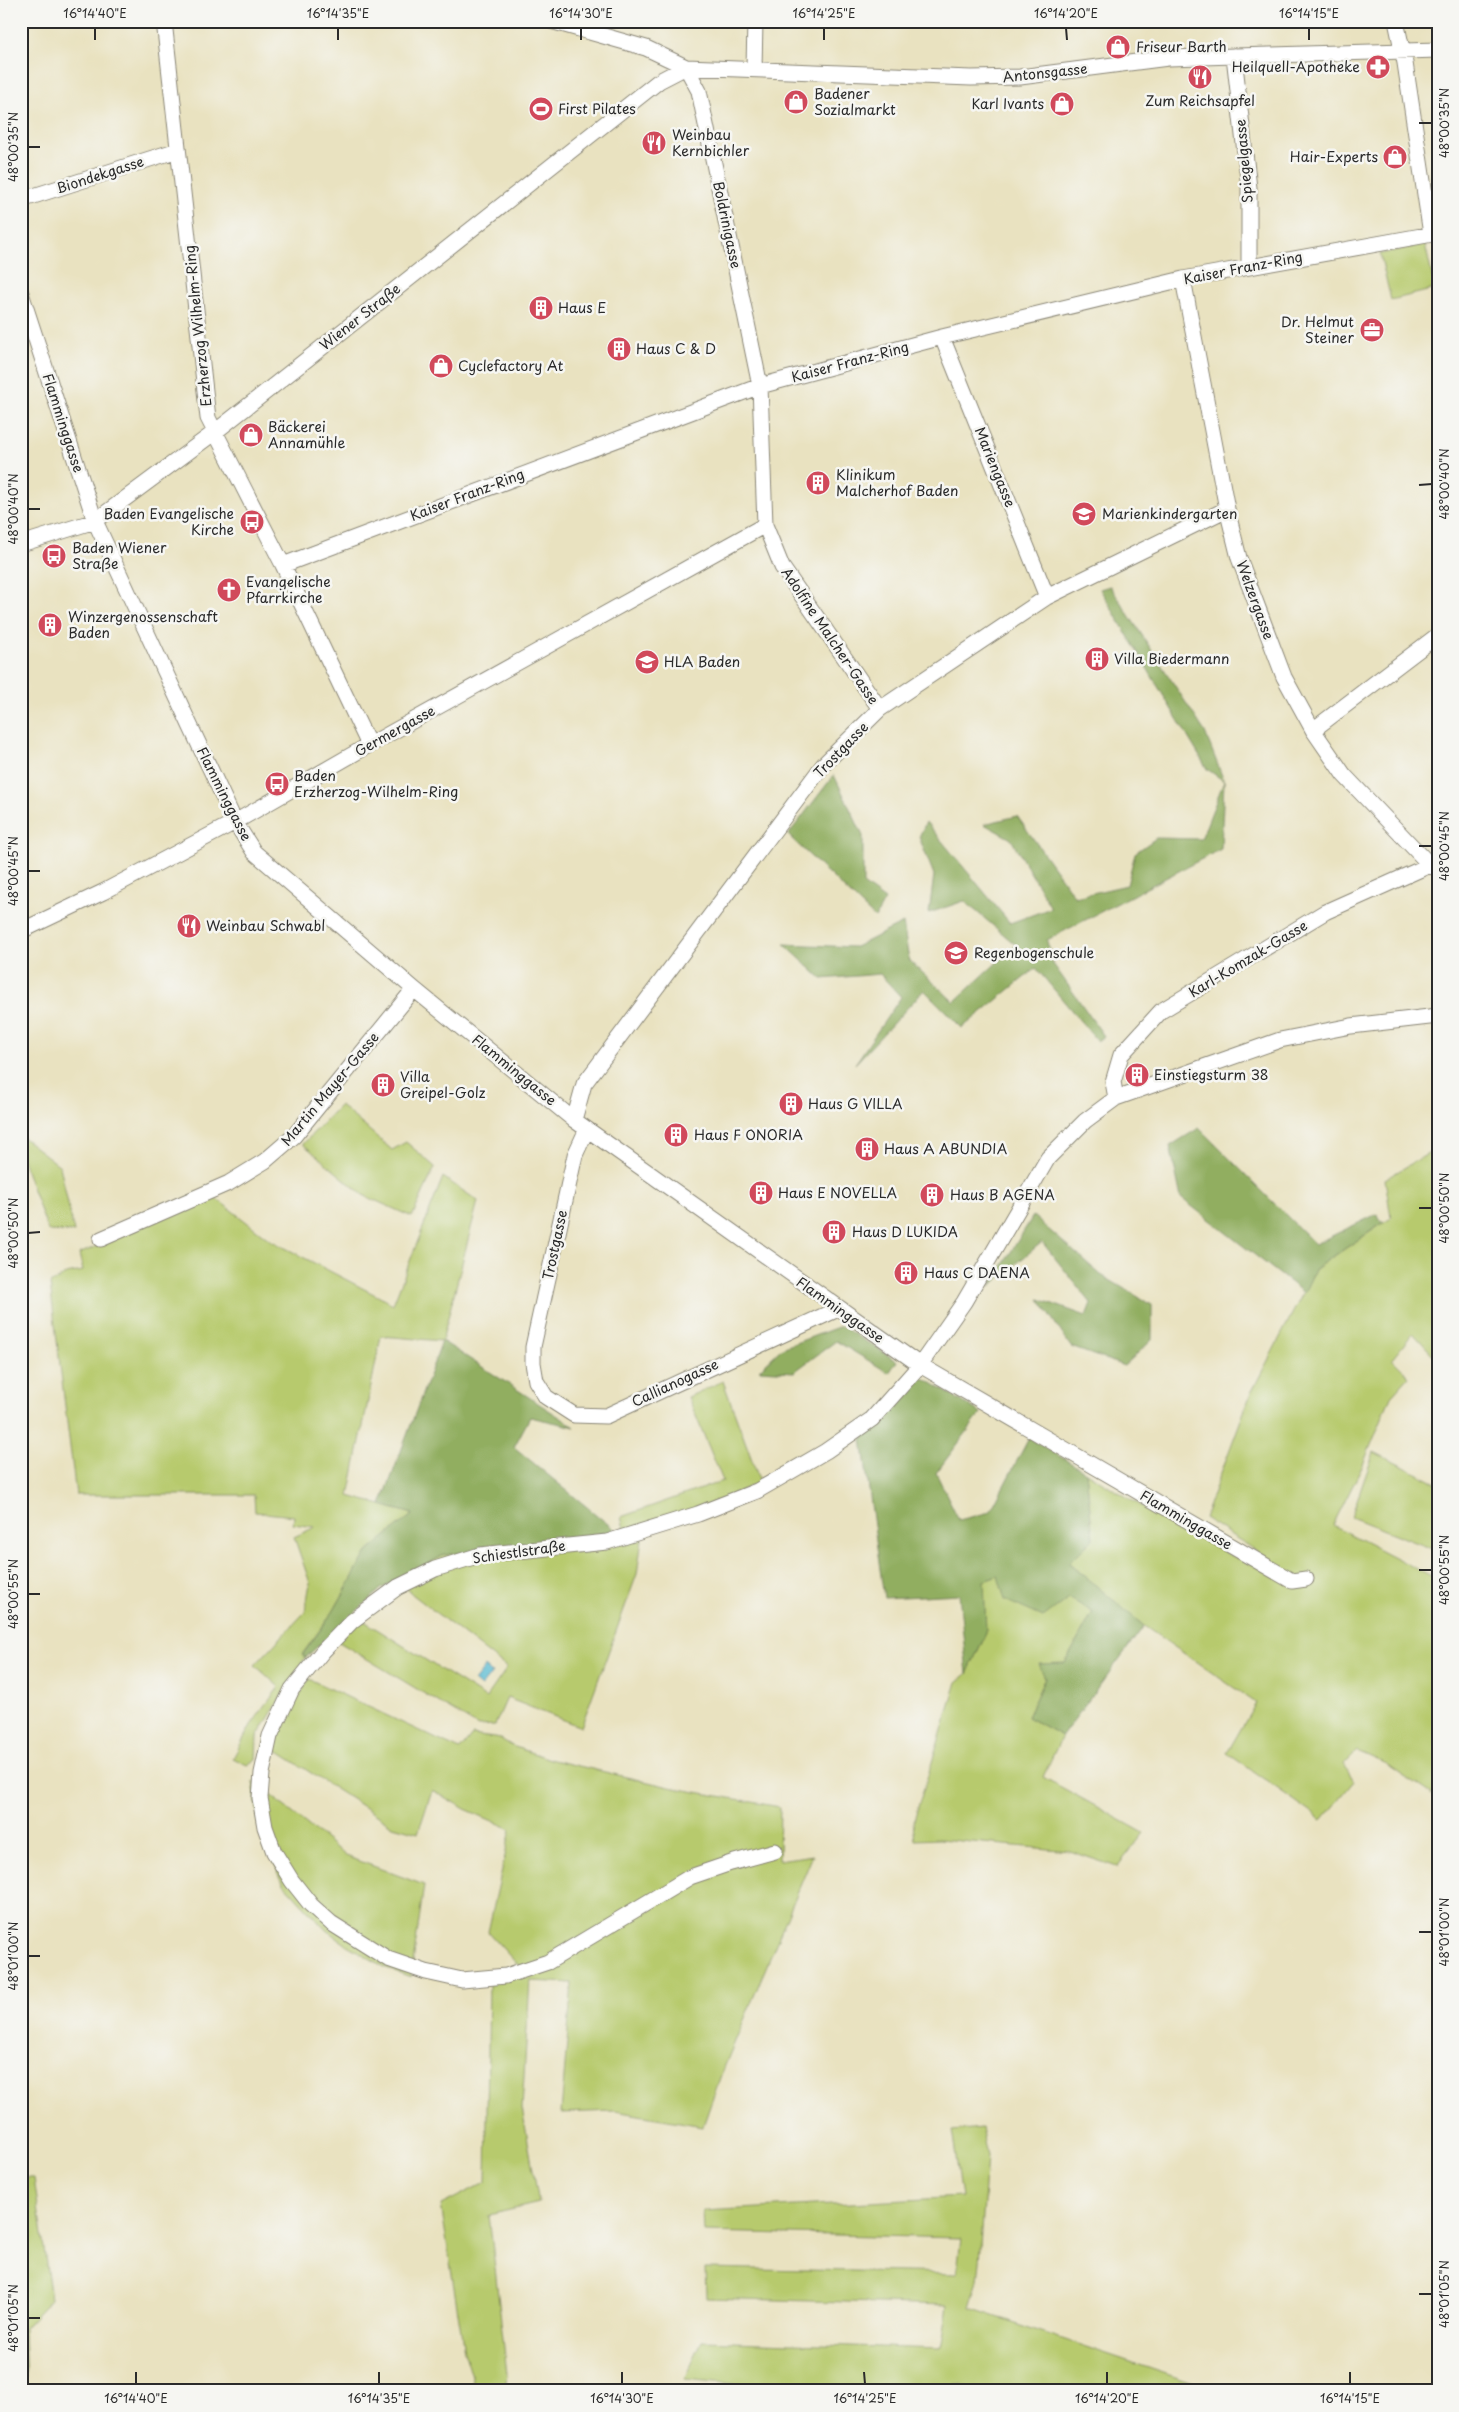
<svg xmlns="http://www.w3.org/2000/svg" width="1459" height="2412" font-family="'Playpen Sans',sans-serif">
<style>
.green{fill:#b7ca6d;stroke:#717a4c}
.forest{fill:#91ae60;stroke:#5e6c46}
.water{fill:#51b8d0;stroke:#3e727e}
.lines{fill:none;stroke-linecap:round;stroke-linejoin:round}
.street-casing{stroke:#8a8676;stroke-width:17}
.street{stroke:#fff;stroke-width:15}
.ticks{fill:none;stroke:#2b2b2b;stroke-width:2}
.labels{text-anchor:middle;stroke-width:5;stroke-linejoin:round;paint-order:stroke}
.poi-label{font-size:14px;fill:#2b2b2b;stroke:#f6f6f2;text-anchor:start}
.street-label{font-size:14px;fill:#2b2b2b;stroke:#f6f6f2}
.neatline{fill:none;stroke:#2b2b2b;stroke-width:2}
.ticks-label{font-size:12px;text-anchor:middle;fill:#2b2b2b}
</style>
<rect width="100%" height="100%" fill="#f6f6f2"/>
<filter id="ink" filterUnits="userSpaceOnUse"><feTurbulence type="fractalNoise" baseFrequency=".02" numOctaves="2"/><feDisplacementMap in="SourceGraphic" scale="10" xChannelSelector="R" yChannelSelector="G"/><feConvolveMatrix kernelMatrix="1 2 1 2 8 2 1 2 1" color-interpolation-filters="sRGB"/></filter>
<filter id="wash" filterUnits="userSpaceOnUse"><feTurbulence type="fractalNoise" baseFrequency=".0096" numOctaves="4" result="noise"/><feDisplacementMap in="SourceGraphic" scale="20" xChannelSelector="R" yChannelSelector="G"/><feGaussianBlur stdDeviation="1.12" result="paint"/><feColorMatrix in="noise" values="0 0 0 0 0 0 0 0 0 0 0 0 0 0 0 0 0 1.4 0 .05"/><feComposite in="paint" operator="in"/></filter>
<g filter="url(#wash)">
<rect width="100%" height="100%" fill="#e9e2c0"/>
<!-- green -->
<path class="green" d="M1425,244L1435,289L1391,300L1380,254Z
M340,1105L392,1150L406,1142L435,1167L412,1217L363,1195L303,1144Z
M21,1136L60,1166L74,1232L48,1231L21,1157Z
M1438,1148V1355L1435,1357L1413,1333L1392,1359L1409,1376L1391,1396L1362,1467L1333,1525L1438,1580V1799L1387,1764L1357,1751L1344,1764L1354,1781L1322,1820L1227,1753L1256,1703L1144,1626L1069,1563L1093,1539L1086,1472L1179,1529L1251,1565L1260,1553L1204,1518L1251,1393L1316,1268L1391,1218L1385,1179Z
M443,1177L478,1201L442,1341L381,1336L349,1496L413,1514L367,1552L333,1612L303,1653L305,1658L257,1737L256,1759L247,1765L233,1758L251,1725L279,1687L255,1665L305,1612L310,1583L294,1537L315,1527L293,1524L294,1516L255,1512L254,1495H76L50,1284L66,1274L83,1271L79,1254L213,1196L270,1240L393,1304Z
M723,1381L760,1482L695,1511L630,1532L624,1528L621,1517L723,1481L688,1397Z
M1374,1452L1438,1484V1551L1351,1517Z
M615,1530L642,1539L637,1574L581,1727L507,1698L495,1725L478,1726L329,1636L353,1614L486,1698L507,1668L412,1594L398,1580L444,1555L582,1538Z
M998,1576L1069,1598L1093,1612L1065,1663L1045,1678L1027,1717L1062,1736L1043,1777L1144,1833L1117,1867L1070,1851L939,1839L915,1840L913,1823L957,1682L967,1674L986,1633L983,1581Z
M309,1679L460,1750L472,1735L501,1739L512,1746L553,1760L674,1788L780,1807L779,1860L813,1855L721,2075L703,2126L615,2111L561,2113L572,1983L530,1981L522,2108L539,2203L489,2215L507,2374L505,2391H471L472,2377L464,2351L441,2205L486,2182L489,1983L531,1973L516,1963L488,1932L511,1829L465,1809L432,1790L418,1833L393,1826L274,1749L283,1725Z
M253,1781L346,1856L424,1885L411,1977L386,1968L347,1945L326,1930L283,1883L259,1827Z
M981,2128L987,2156L980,2262L978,2280L970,2308L1217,2391H976L960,2384L808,2391L684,2379L702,2341L941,2349L948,2305L706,2298L705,2268L957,2273L961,2238L704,2232L703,2211L962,2197L952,2131Z
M21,2178H34L51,2299L24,2328L26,2384L29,2391H21Z"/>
<!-- forest -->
<path class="forest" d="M1110,586L1205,732L1224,781L1221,849L1047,940L1051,961L1104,1036L1097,1041L1036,968L962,1028L924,990L855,1064L901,997L880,974L822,979L784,944L855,947L903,923L909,960L954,1002L1016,945L964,901L929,913L934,875L919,837L926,822L1010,923L1051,908L1011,839L984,824L1017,816L1075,897L1127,885L1135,853L1156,838L1201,839L1224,781L1207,769L1100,589Z
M834,775L863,836V884L885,900L875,918L788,835Z
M1199,1128L1315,1244L1377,1214L1383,1223L1316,1268L1304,1293L1181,1198L1170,1146Z
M1033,1216L1101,1275L1152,1305V1340L1124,1366L1071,1347L1039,1299L1086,1316L1091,1303L1042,1242L990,1286Z
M841,1326L897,1361L889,1373L836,1341L794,1372L759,1370L782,1348Z
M442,1341L575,1427L530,1417L514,1447L615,1530L582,1538L444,1555L381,1589L305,1658L303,1654L333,1612L367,1552L413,1514L381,1505Z
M915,1373L981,1413L936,1473L959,1520L990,1512L1029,1438L1086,1472L1093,1539L1069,1563L1144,1626L1062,1736L1027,1717L1045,1678L1039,1664L1065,1663L1093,1612L1069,1598L1043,1617L1005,1600L998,1576L984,1581L986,1633L967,1674L959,1594L884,1598L862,1439Z"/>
<!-- water -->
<path class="water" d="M485,1667L492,1673L481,1687L474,1681Z"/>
</g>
<g filter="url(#ink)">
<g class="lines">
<defs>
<path id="street" d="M164,21L208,418L283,565L369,745
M551,21L646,48L686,67L971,78L1020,77L1168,58L1438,50
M1396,21L1405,63L1431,234
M1234,56L1249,188V266
M686,67L699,91L760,386L765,525L782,567L880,709
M754,69L755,21
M21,200L178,150
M1183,279L1227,509L1239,558L1284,677L1313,730L1344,775L1430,865L1438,869
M21,293L95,521L235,822L254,852L414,989L574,1120L920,1365L1292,1581L1306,1579
M942,337L1047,597
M21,544L95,521L215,432L659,81L686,67
M283,565L760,386L942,337L1183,279L1438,233
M1313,730L1438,635
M21,931L103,892L235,822L369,745L765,525
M1116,1098L1113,1082L1121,1055L1161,1011L1325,912L1430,865
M574,1120L584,1084L824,764L880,709L1047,597L1227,509
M587,1129L575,1155L533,1347V1363L536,1381L546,1397L574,1415L606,1416L838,1309
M101,1239L229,1183L265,1161L294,1136L414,989
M775,1851L731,1863L690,1877L548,1962L506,1976L462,1980L426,1972L388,1959L331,1923L311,1905L292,1881L274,1852L265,1827L260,1798L262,1773L270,1736L292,1689L323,1651L352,1621L398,1587L435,1569L480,1555L607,1542L698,1514L757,1491L826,1451L872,1419L920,1365L964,1302L1048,1158L1085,1121L1116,1098L1280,1040L1351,1026L1438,1016"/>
</defs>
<!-- street casing -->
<use href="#street" class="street-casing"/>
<!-- street -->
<use href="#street" class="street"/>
</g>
</g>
<!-- ticks -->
<path class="ticks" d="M95,28V40M338,28V40M581,28V40M824,28V40M1066,28L1067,40M1309,28V40M1419,123H1432M28,147H40M1419,485L1432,484M28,509H40M1419,846H1432M28,871H40M1419,1208H1432M28,1233L40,1232M1419,1570H1432M28,1594H40M1419,1932H1432M28,1956H40M1419,2294H1432M28,2318H40M136,2372V2384M379,2372V2384M622,2372V2384M864,2372L865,2384M1107,2372V2384M1350,2372V2384"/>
<!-- icons -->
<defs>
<symbol id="shop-disc" viewBox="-11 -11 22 22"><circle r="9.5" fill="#d1495b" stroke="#f6f6f2"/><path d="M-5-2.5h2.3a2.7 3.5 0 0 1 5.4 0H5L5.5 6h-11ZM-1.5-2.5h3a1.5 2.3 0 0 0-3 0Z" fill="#fff"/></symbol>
<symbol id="pharmacy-disc" viewBox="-11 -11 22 22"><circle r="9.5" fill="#d1495b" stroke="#f6f6f2"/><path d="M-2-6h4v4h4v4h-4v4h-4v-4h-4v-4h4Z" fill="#fff"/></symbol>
<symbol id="restaurant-disc" viewBox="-11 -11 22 22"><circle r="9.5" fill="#d1495b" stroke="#f6f6f2"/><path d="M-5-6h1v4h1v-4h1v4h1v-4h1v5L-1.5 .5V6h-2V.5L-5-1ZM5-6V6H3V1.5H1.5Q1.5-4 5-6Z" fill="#fff"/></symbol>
<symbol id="stadium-disc" viewBox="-11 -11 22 22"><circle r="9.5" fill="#d1495b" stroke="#f6f6f2"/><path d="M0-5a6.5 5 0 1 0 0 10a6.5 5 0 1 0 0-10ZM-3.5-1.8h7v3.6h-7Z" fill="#fff"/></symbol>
<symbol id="building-disc" viewBox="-11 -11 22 22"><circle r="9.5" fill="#d1495b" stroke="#f6f6f2"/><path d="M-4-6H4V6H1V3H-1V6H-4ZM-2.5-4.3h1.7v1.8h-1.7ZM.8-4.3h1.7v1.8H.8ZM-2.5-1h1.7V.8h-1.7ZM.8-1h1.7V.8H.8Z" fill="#fff"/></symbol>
<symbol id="office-disc" viewBox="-11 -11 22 22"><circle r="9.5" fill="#d1495b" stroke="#f6f6f2"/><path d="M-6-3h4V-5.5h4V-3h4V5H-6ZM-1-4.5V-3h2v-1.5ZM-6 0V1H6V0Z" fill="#fff"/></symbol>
<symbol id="school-disc" viewBox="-11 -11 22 22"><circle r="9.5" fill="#d1495b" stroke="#f6f6f2"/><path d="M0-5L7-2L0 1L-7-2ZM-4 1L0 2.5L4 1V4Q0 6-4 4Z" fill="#fff"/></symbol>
<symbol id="bus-disc" viewBox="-11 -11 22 22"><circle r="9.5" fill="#d1495b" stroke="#f6f6f2"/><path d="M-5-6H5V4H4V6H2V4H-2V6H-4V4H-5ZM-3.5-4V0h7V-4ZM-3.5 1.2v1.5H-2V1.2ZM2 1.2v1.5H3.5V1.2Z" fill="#fff"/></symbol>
<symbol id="church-disc" viewBox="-11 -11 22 22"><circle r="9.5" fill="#d1495b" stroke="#f6f6f2"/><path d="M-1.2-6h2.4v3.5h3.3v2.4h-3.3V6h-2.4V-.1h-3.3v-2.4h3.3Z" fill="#fff"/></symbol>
</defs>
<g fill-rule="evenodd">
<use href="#shop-disc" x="1104" y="33" width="28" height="28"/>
<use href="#pharmacy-disc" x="1364" y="53" width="28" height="28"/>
<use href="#restaurant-disc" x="1186" y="63" width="28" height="28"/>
<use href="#shop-disc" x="782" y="88" width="28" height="28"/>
<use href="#shop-disc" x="1048" y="90" width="28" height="28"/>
<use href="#stadium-disc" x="527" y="95" width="28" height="28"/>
<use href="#restaurant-disc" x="640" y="129" width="28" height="28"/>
<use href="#shop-disc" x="1381" y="143" width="28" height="28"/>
<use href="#building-disc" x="527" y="294" width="28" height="28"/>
<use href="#office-disc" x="1358" y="316" width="28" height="28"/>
<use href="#building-disc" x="605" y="335" width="28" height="28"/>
<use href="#shop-disc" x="427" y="352" width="28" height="28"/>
<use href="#shop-disc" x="237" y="421" width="28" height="28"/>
<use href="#building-disc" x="804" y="469" width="28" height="28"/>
<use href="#school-disc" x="1070" y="500" width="28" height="28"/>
<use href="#bus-disc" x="238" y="508" width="28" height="28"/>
<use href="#bus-disc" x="40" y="542" width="28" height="28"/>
<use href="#church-disc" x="215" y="576" width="28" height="28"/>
<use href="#building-disc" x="36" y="611" width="28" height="28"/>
<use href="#building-disc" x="1083" y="645" width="28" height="28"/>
<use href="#school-disc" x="633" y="648" width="28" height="28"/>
<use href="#bus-disc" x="263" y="770" width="28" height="28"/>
<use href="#restaurant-disc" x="175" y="912" width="28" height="28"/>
<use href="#school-disc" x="942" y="939" width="28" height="28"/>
<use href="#building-disc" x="1123" y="1061" width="28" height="28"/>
<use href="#building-disc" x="369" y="1071" width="28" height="28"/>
<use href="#building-disc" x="777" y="1090" width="28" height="28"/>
<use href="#building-disc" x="662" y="1121" width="28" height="28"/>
<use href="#building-disc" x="853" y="1135" width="28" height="28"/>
<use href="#building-disc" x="747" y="1179" width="28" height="28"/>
<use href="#building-disc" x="918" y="1181" width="28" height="28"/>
<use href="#building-disc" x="820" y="1218" width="28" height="28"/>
<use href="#building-disc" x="892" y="1259" width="28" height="28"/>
</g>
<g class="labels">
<!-- poi labels -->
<g class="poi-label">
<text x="1136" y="52">Friseur Barth</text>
<text x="1360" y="72" text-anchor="end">Heilquell-Apotheke</text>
<text x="814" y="99">Badener<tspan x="814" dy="16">Sozialmarkt</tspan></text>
<text x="1200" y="106" text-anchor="middle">Zum Reichsapfel</text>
<text x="1044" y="109" text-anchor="end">Karl Ivants</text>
<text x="558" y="114">First Pilates</text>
<text x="672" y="140">Weinbau<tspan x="672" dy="16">Kernbichler</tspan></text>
<text x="1378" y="162" text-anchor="end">Hair-Experts</text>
<text x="558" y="313">Haus E</text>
<text x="1354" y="327" text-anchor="end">Dr. Helmut<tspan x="1354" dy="16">Steiner</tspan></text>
<text x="636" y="354">Haus C &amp; D</text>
<text x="458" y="371">Cyclefactory At</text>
<text x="268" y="432">Bäckerei<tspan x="268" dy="16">Annamühle</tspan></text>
<text x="836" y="480">Klinikum<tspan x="836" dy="16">Malcherhof Baden</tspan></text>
<text x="234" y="519" text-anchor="end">Baden Evangelische<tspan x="234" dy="16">Kirche</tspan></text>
<text x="1102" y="519">Marienkindergarten</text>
<text x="72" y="553">Baden Wiener<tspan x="72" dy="16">Straße</tspan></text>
<text x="246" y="587">Evangelische<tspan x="246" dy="16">Pfarrkirche</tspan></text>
<text x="68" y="622">Winzergenossenschaft<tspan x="68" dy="16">Baden</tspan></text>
<text x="1114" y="664">Villa Biedermann</text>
<text x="664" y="667">HLA Baden</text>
<text x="294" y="781">Baden<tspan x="294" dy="16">Erzherzog-Wilhelm-Ring</tspan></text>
<text x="206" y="931">Weinbau Schwabl</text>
<text x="974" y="958">Regenbogenschule</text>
<text x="1154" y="1080">Einstiegsturm 38</text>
<text x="400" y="1082">Villa<tspan x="400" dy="16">Greipel-Golz</tspan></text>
<text x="808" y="1109">Haus G VILLA</text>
<text x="694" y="1140">Haus F ONORIA</text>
<text x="884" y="1154">Haus A ABUNDIA</text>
<text x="778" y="1198">Haus E NOVELLA</text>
<text x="950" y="1200">Haus B AGENA</text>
<text x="852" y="1237">Haus D LUKIDA</text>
<text x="924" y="1278">Haus C DAENA</text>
</g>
<!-- street labels -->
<g class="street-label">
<text transform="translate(1045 73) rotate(-6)" y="5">Antonsgasse</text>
<text transform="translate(1244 161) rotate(-95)" y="5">Spiegelgasse</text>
<text transform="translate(100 175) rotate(-18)" y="5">Biondekgasse</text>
<text transform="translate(727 225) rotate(78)" y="5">Boldrinigasse</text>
<text transform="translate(1243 268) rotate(-11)" y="5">Kaiser Franz-Ring</text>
<text transform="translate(360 317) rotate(-38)" y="5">Wiener Straße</text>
<text transform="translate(198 326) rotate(-96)" y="5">Erzherzog Wilhelm-Ring</text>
<text transform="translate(850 362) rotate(-15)" y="5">Kaiser Franz-Ring</text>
<text transform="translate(63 423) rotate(72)" y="5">Flamminggasse</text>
<text transform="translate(995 467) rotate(68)" y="5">Mariengasse</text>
<text transform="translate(467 495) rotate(-21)" y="5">Kaiser Franz-Ring</text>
<text transform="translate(1255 600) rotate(70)" y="5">Welzergasse</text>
<text transform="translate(830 636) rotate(56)" y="5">Adolfine Malcher-Gasse</text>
<text transform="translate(395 731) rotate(-29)" y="5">Germergasse</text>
<text transform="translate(841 750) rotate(-46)" y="5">Trostgasse</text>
<text transform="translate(224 794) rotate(63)" y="5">Flamminggasse</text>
<text transform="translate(1248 959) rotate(-31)" y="5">Karl-Komzak-Gasse</text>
<text transform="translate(514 1070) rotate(39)" y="5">Flamminggasse</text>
<text transform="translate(330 1089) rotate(-50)" y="5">Martin Mayer-Gasse</text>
<text transform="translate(555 1245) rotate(-78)" y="5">Trostgasse</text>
<text transform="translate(840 1310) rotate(35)" y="5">Flamminggasse</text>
<text transform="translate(675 1383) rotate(-25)" y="5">Callianogasse</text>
<text transform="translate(1186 1520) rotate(30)" y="5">Flamminggasse</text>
<text transform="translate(519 1552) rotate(-8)" y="5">Schiestlstraße</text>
</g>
</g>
<!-- margin -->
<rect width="1459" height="2412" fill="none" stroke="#f6f6f2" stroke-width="55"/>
<rect x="28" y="28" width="1404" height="2356" class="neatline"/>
<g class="ticks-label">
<text x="95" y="18">16°14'40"E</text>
<text x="338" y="18">16°14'35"E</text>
<text x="581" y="18">16°14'30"E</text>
<text x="824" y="18">16°14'25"E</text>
<text x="1066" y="18">16°14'20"E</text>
<text x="1309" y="18">16°14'15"E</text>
<text transform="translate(1445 123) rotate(-90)" y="4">48°00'35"N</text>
<text transform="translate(14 147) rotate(-90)" y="4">48°00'35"N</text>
<text transform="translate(1445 484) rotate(-90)" y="4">48°00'40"N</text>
<text transform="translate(14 509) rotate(-90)" y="4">48°00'40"N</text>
<text transform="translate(1445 846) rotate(-90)" y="4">48°00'45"N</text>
<text transform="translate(14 871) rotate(-90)" y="4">48°00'45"N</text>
<text transform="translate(1445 1208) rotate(-90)" y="4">48°00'50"N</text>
<text transform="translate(14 1233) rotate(-90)" y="4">48°00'50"N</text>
<text transform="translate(1445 1570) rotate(-90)" y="4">48°00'55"N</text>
<text transform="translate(14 1594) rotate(-90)" y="4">48°00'55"N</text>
<text transform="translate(1445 1932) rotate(-90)" y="4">48°01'00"N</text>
<text transform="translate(14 1956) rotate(-90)" y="4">48°01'00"N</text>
<text transform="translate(1445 2294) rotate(-90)" y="4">48°01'05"N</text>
<text transform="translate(14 2318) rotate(-90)" y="4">48°01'05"N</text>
<text x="136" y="2403">16°14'40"E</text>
<text x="379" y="2403">16°14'35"E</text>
<text x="622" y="2403">16°14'30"E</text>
<text x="865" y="2403">16°14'25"E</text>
<text x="1107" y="2403">16°14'20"E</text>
<text x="1350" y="2403">16°14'15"E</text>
</g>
</svg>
